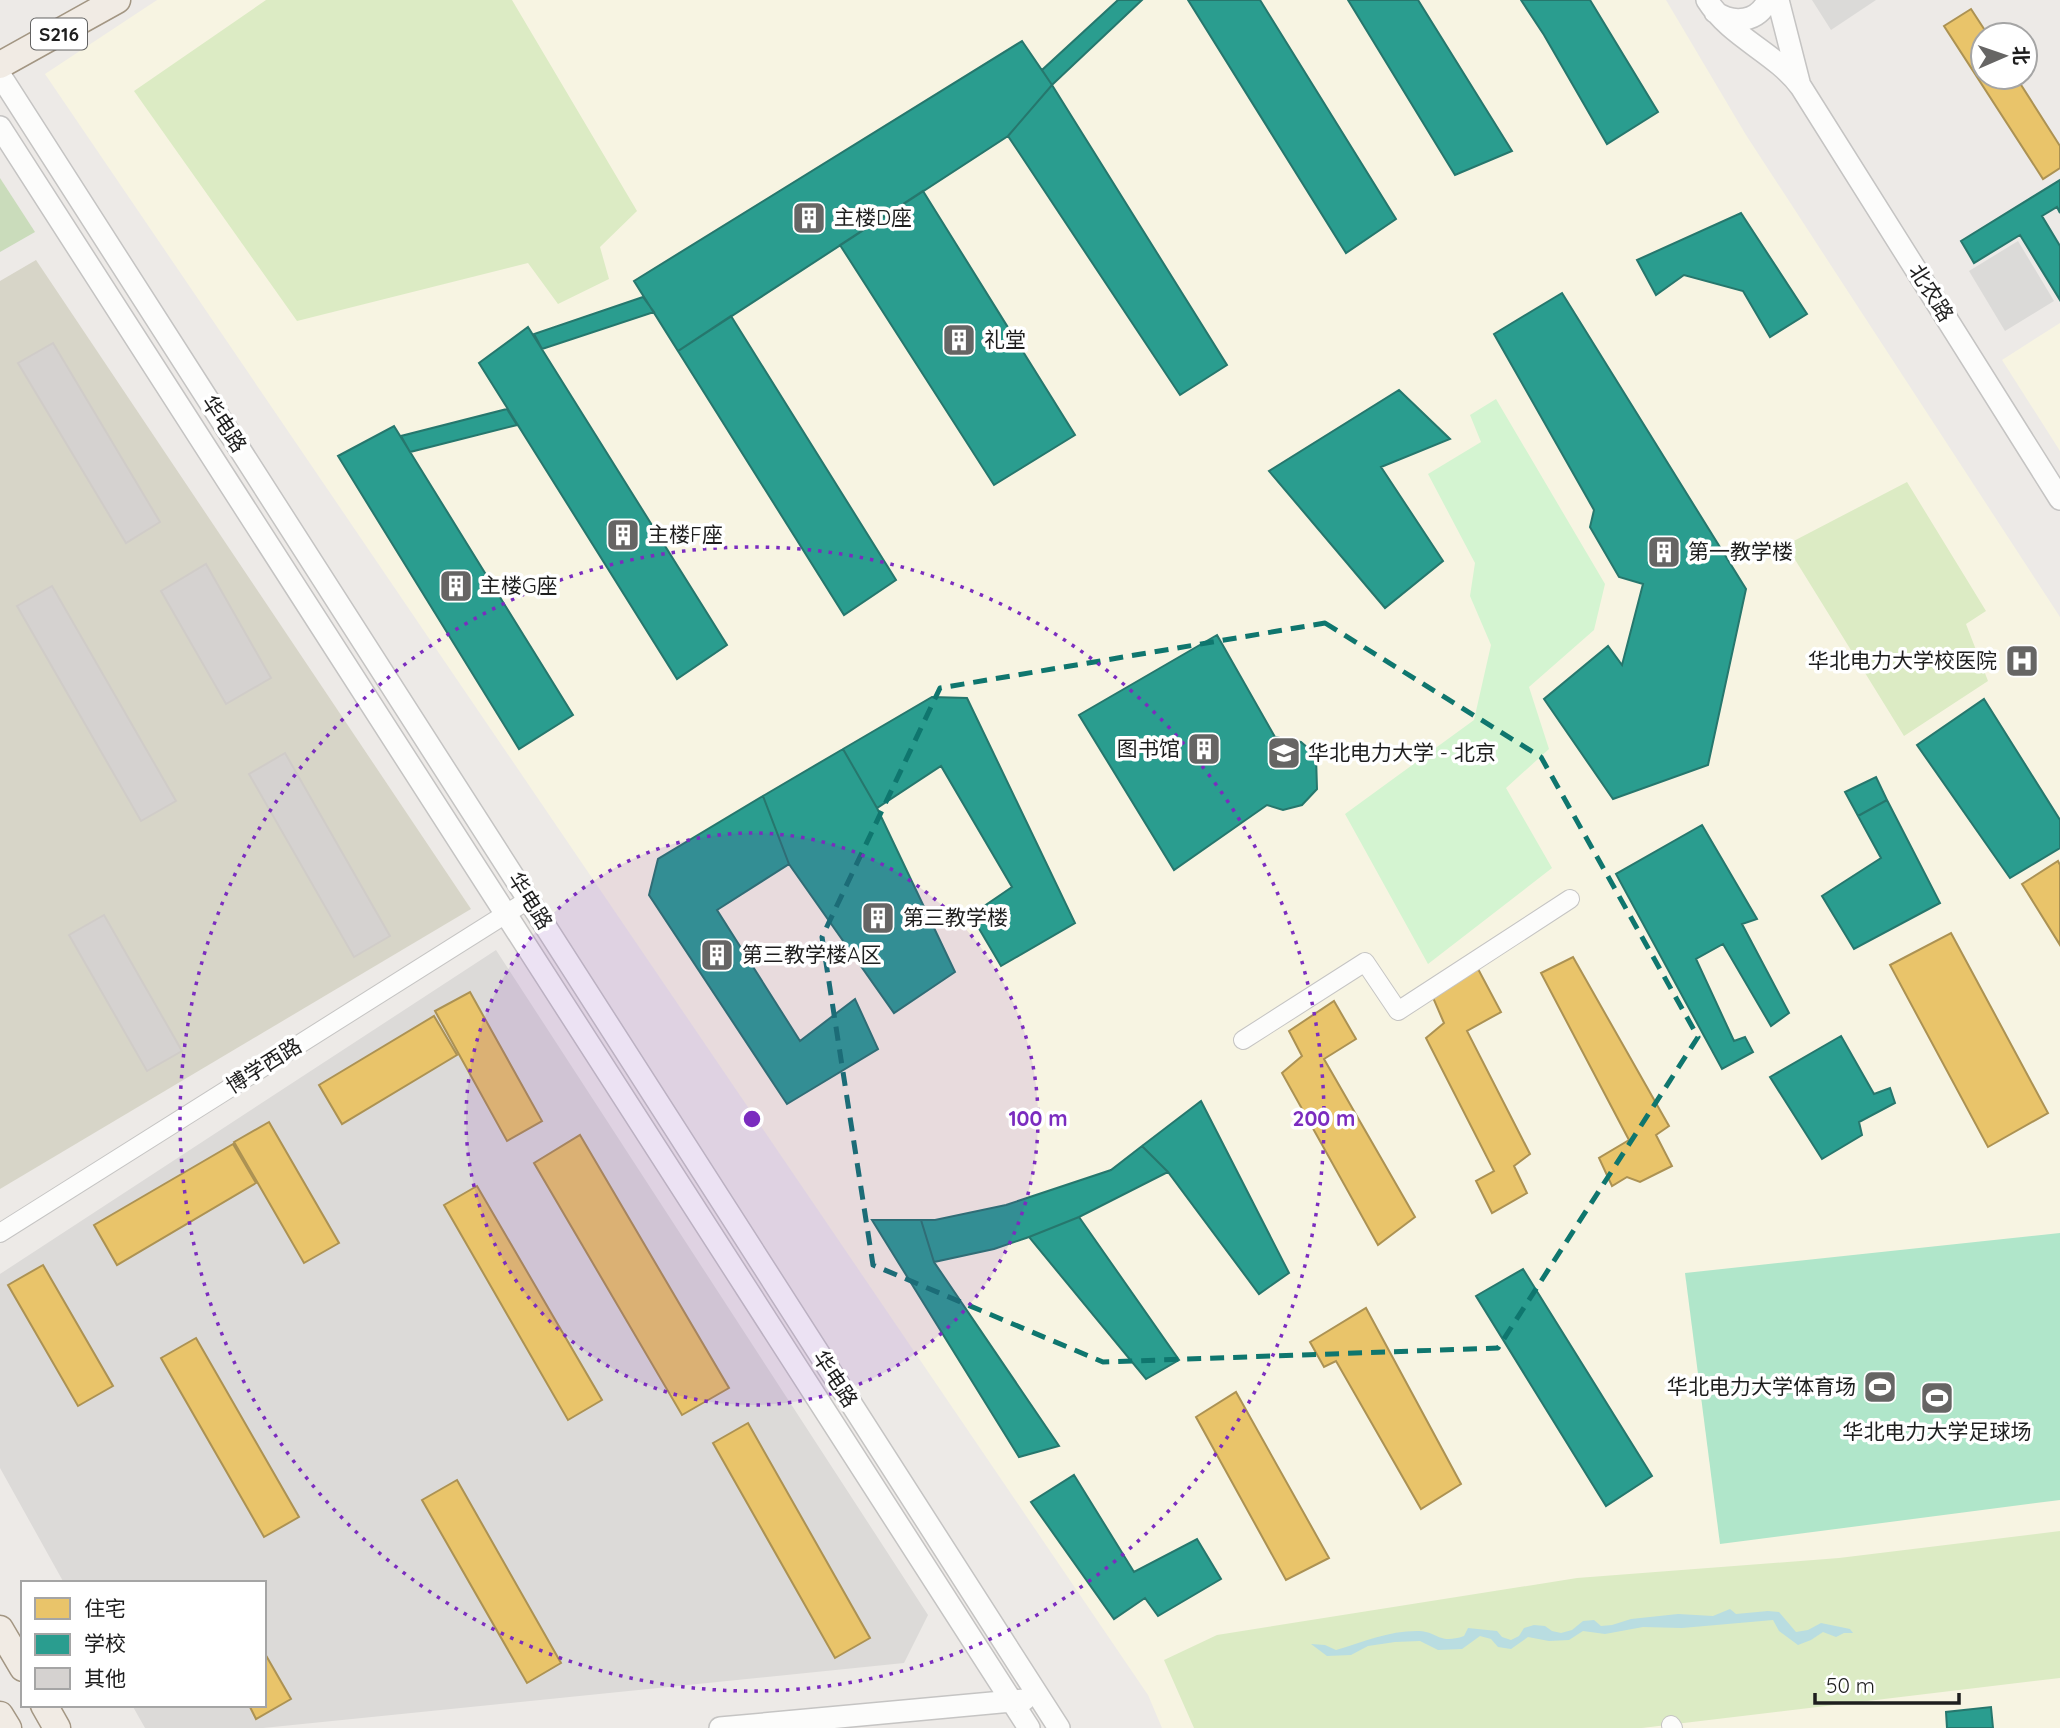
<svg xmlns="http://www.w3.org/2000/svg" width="2060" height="1728" font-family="Quicksand,'Noto Sans SC',sans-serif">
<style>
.residential{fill:#dcdad8}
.education{fill:#f7f4e2}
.religious{fill:#dbdad8}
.construction{fill:#d7d5c8}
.grass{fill:#dcebc4}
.forest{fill:#cadcbb}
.park{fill:#d4f4d1}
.pitch{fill:#b0e6ca}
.water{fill:#b9dde1}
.homes{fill:#e9c46a;stroke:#ac9253;stroke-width:2}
.schools{fill:#2a9d8f;stroke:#26776d;stroke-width:2}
.building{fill:#d5d2d0;stroke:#d0ccc8;stroke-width:2}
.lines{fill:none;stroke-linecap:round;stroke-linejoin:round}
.minor-casing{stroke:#c5c4c3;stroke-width:20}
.tertiary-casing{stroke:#c5c4c3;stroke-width:24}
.primary-casing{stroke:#a39683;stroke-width:29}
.minor{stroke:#fcfcfb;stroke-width:18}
.tertiary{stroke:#fcfcfb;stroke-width:21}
.primary{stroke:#f1ebe4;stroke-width:26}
.marked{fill:none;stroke:#0f766e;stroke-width:5;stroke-dasharray:14 9;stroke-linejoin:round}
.ring{fill:none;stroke:#7b2cbf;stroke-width:3.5;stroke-dasharray:3.5 7}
.labels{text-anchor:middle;stroke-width:7;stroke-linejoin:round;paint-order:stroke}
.shield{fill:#fff;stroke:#626262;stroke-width:2}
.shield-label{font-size:19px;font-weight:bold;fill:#1e1e1e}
.poi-label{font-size:21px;fill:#1e1e1e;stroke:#fff;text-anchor:start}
.street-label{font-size:21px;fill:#1e1e1e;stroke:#fff}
.centre{fill:#7b2cbf;stroke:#fff;stroke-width:3.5}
.ring-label{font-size:21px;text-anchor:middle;font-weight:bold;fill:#7b2cbf;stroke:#fff;stroke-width:7;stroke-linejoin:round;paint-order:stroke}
</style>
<rect width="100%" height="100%" fill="#edeae7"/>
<!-- residential -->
<path class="residential" d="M496,950L928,1615L904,1663L263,1728H145L132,1705H264V1583H64L0,1468V1274Z"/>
<!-- education -->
<path class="education" d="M157,0H1666L1746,135L2060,617V1728H1162L1148,1695L45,74Z
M2060,323V451L2002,360Z"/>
<!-- religious -->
<path class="religious" d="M1812,0H1876L1831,30Z
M2018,241L2054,301L2005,331L1969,271Z"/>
<!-- construction -->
<path class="construction" d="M36,260L471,909L0,1189V281Z"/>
<!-- grass -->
<path class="grass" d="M266,0H512L637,211L600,247L609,279L558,304L528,263L297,321L134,91Z
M1907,482L1986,611L1966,624L1988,681L1904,736L1786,545Z
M2060,1531V1678L1642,1728H1194L1164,1660L1217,1635L1577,1578L1839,1558Z"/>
<!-- forest -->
<path class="forest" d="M0,178L35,232L0,252Z"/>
<!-- park -->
<path class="park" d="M1496,399L1605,584L1594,630L1529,687L1549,749L1506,788L1552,868L1428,964L1345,814L1474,720L1491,645L1470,596L1475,563L1428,474L1481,442L1470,415Z"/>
<!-- pitch -->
<path class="pitch" d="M2060,1233V1500L1720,1544L1685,1273Z"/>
<!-- water -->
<path class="water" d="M1730,1609L1736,1614L1768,1611L1779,1612L1796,1632L1808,1630L1821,1623L1850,1629L1853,1633H1844L1836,1637L1823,1632L1811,1640L1798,1645L1779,1631L1773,1620L1682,1628L1643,1627L1605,1634L1583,1631L1569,1640L1549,1641L1528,1637L1511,1649L1498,1647L1491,1639L1480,1636L1462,1649L1438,1650L1420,1641L1395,1642L1368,1646L1351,1655L1327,1656L1311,1644L1325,1645L1336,1650C1363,1642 1388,1631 1417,1631C1438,1631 1438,1645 1464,1636L1468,1628L1497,1631L1502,1637L1511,1640L1519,1636L1524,1628L1534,1625L1545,1626L1552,1631L1561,1633L1572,1630L1583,1621L1594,1620L1601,1626L1612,1625L1631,1619L1678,1614L1713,1616Z"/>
<!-- homes -->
<path class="homes" d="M1971,9L1988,35H1983V77H2016L2060,146V168L2043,179L1944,26Z
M2058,861L2060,865V945L2022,884Z
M1951,933L2048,1113L1988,1147L1890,965Z
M1573,957L1669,1126L1656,1135L1672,1166L1640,1182L1627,1177L1612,1186L1599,1158L1629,1140L1541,973Z
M1477,967L1501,1012L1467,1031L1530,1154L1514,1166L1527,1193L1492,1213L1476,1181L1494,1171L1426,1038L1444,1023L1431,993Z
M470,992L542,1121L507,1141L435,1011Z
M1334,1001L1356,1039L1324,1059L1415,1217L1378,1245L1282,1073L1302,1056L1289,1031Z
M434,1016L457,1055L342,1124L319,1085Z
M269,1122L339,1243L304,1263L234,1142Z
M580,1135L729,1388L682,1415L534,1163Z
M233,1144L256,1183L117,1265L94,1225Z
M477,1186L602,1400L568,1420L444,1205Z
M43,1265L113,1386L78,1406L8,1285Z
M1366,1308L1461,1484L1421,1509L1336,1361L1324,1367L1310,1342Z
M196,1338L299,1517L264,1537L161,1358Z
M1236,1392L1329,1558L1286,1580L1196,1417Z
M748,1423L870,1638L835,1658L713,1443Z
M457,1480L561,1663L527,1683L422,1500Z
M264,1652L291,1699L256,1719L249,1705H264Z"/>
<!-- schools -->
<path class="schools" d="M1118,0H1142L1052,85L1042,70Z
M1188,0H1260L1396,219L1346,253Z
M1348,0H1418L1512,151L1455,175Z
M1521,0H1590L1658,112L1607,144L1544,35Z
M1022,41L1052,85L1008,136L678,351L634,281Z
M1052,85L1227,365L1180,395L1008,136Z
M2060,180V213L2057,207L2042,216L2060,246V300L2020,235L1974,263L1961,241Z
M923,191L1075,435L994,485L840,245Z
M1741,213L1807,314L1770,337L1743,291L1684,275L1656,295L1637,260Z
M1562,293L1746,589L1708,765L1613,799L1544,699L1608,646L1622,665L1643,584L1619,577L1590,527L1594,510L1494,334Z
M643,297L654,312L542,349L534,334Z
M731,316L896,580L844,615L678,351Z
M528,327L727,645L677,679L479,363Z
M1399,390L1450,439L1381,467L1443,561L1385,608L1269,471Z
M507,409L517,425L410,452L401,436Z
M394,426L573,715L519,749L338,456Z
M1217,635L1275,737L1301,742L1316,755L1317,789L1302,805L1283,810L1267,805L1174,870L1079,715Z
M932,697L967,698L1075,923L1001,966L971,915L1012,887L941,766L877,808L843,749Z
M1984,699L2060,820V848L2010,878L1917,745Z
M843,749L877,808L955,972L894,1013L789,864L763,796Z
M1876,777L1887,800L1858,816L1845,792Z
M763,796L789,864L717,910L800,1041L855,999L878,1049L787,1104L649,895L658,859Z
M1887,800L1940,903L1854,949L1822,896L1881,858L1858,816Z
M1702,825L1757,919L1742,924L1789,1013L1771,1026L1723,944L1696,959L1734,1041L1745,1037L1753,1052L1722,1069L1616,874Z
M1841,1036L1874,1094L1890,1088L1895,1103L1859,1122L1862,1135L1822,1159L1770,1077Z
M1201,1101L1289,1273L1259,1294L1168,1172L1142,1146Z
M1142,1146L1168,1172L1079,1217L1029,1237L994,1249L934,1262L921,1220H935L1006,1205L1111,1170Z
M1079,1217L1179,1360L1146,1379L1029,1237Z
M872,1220H921L934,1262L1059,1446L1019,1457Z
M1523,1269L1652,1476L1606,1506L1476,1296Z
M1074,1475L1134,1572L1197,1539L1221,1579L1158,1616L1145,1598L1114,1619L1031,1502Z
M1991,1707L1993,1728H1947L1946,1712Z"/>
<!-- building -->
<path class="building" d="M53,343L160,522L126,543L18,363Z
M206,564L271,678L226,704L161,591Z
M52,586L176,801L141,821L17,606Z
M285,753L390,936L354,957L249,774Z
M104,915L182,1051L147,1071L69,935Z"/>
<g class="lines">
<defs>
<path id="minor" d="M1243,1040L1365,962L1398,1011L1570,899
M0,1233L528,900
M1671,1725L1673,1728"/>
<path id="tertiary" d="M1707,0C1731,38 1775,52 1801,87L2060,499
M1778,0L1799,82
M1715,12C1734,25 1758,22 1768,0
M0,75L1059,1728
M0,127L1029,1728
M720,1728L1024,1700"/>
<path id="primary" d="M0,65L117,0
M0,1629L23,1668
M44,1705L57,1728
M0,1715L8,1728"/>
</defs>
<!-- minor casing -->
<use href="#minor" class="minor-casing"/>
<!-- tertiary casing -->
<use href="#tertiary" class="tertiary-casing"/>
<!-- primary casing -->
<use href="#primary" class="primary-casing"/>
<!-- minor -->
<use href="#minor" class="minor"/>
<!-- tertiary -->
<use href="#tertiary" class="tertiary"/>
<!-- primary -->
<use href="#primary" class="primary"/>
</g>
<!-- marked area -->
<path class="marked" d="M1325,623L1541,757L1698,1037L1498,1348L1103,1362L873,1265L822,937L940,688Z"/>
<!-- distance rings -->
<circle cx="752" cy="1119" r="286" fill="#7b2cbf" fill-opacity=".12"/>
<g class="ring">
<circle cx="752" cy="1119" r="286"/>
<circle cx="752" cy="1119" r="572"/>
</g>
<!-- icons -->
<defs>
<symbol id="building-square" viewBox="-11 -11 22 22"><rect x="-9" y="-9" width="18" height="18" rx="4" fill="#666564" stroke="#fff"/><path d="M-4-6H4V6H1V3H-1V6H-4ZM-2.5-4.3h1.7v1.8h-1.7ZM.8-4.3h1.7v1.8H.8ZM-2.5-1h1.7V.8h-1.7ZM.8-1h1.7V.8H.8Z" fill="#fff"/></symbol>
<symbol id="hospital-square" viewBox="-11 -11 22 22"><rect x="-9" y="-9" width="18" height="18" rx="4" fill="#666564" stroke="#fff"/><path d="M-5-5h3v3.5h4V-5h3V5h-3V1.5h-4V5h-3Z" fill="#fff"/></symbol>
<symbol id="university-square" viewBox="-11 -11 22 22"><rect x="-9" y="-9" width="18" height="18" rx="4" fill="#666564" stroke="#fff"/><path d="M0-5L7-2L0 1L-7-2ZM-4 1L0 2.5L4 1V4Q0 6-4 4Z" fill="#fff"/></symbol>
<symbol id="stadium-square" viewBox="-11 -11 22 22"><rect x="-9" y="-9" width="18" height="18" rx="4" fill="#666564" stroke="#fff"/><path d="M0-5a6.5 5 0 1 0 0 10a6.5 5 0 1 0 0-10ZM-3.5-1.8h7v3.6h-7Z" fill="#fff"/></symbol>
</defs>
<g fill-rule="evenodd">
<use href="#building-square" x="790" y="199" width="38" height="38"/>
<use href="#building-square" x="940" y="321" width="38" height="38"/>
<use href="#building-square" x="604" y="516" width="38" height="38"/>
<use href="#building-square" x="1645" y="533" width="38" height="38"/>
<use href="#building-square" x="437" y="567" width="38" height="38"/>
<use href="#hospital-square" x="2003" y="642" width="38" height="38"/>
<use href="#building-square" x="1185" y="730" width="38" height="38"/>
<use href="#university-square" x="1265" y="734" width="38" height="38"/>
<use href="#building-square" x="859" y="899" width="38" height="38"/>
<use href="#building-square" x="698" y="936" width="38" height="38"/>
<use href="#stadium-square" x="1861" y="1368" width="38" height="38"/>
<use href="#stadium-square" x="1918" y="1379" width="38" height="38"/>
</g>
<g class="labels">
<!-- shield labels -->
<rect class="shield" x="31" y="18.5" width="56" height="31" rx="5"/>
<g class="shield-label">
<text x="59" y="41">S216</text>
</g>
<!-- poi labels -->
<g class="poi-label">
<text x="834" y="225">主楼D座</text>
<text x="984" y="347">礼堂</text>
<text x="648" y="542">主楼F座</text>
<text x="1688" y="559">第一教学楼</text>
<text x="480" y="593">主楼G座</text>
<text x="1997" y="668" text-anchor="end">华北电力大学校医院</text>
<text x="1180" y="756" text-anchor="end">图书馆</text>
<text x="1308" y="760">华北电力大学 - 北京</text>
<text x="903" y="925">第三教学楼</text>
<text x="742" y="962">第三教学楼A区</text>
<text x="1856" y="1394" text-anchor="end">华北电力大学体育场</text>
<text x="1937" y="1439" text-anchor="middle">华北电力大学足球场</text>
</g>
<!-- street labels -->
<g class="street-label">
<text transform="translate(1931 293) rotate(58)" y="7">北农路</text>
<text transform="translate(224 424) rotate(57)" y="7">华电路</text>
<text transform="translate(530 901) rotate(58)" y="7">华电路</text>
<text transform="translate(264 1066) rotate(-32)" y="7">博学西路</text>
<text transform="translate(835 1379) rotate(57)" y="7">华电路</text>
</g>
</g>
<circle cx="752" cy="1119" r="10" class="centre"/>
<g class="ring-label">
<text x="1038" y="1126">100 m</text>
<text x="1324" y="1126">200 m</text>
</g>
<!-- legend -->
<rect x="21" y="1581" width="245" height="126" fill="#ffffff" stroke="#a5a5a5" stroke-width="2"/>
<rect x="35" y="1598" width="35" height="21" fill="#e9c46a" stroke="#a5a5a5" stroke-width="2"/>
<text x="84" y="1616" font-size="21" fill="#1e1e1e">住宅</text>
<rect x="35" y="1634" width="35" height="21" fill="#2a9d8f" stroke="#a5a5a5" stroke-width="2"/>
<text x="84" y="1651" font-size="21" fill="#1e1e1e">学校</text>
<rect x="35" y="1668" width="35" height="21" fill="#d5d2d0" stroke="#a5a5a5" stroke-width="2"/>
<text x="84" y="1686" font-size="21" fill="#1e1e1e">其他</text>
<!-- north arrow -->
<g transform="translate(2004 56) rotate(88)"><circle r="33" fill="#ffffff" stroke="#a5a5a5" stroke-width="2"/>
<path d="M0-5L12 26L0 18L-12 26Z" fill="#666564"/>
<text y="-10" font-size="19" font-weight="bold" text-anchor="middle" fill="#1e1e1e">北</text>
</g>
<!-- scale -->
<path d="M1815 1693v10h144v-10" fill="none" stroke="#1e1e1e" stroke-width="3.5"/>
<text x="1826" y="1693" font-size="21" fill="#1e1e1e" stroke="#ffffff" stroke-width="5" paint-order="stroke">50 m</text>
</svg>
